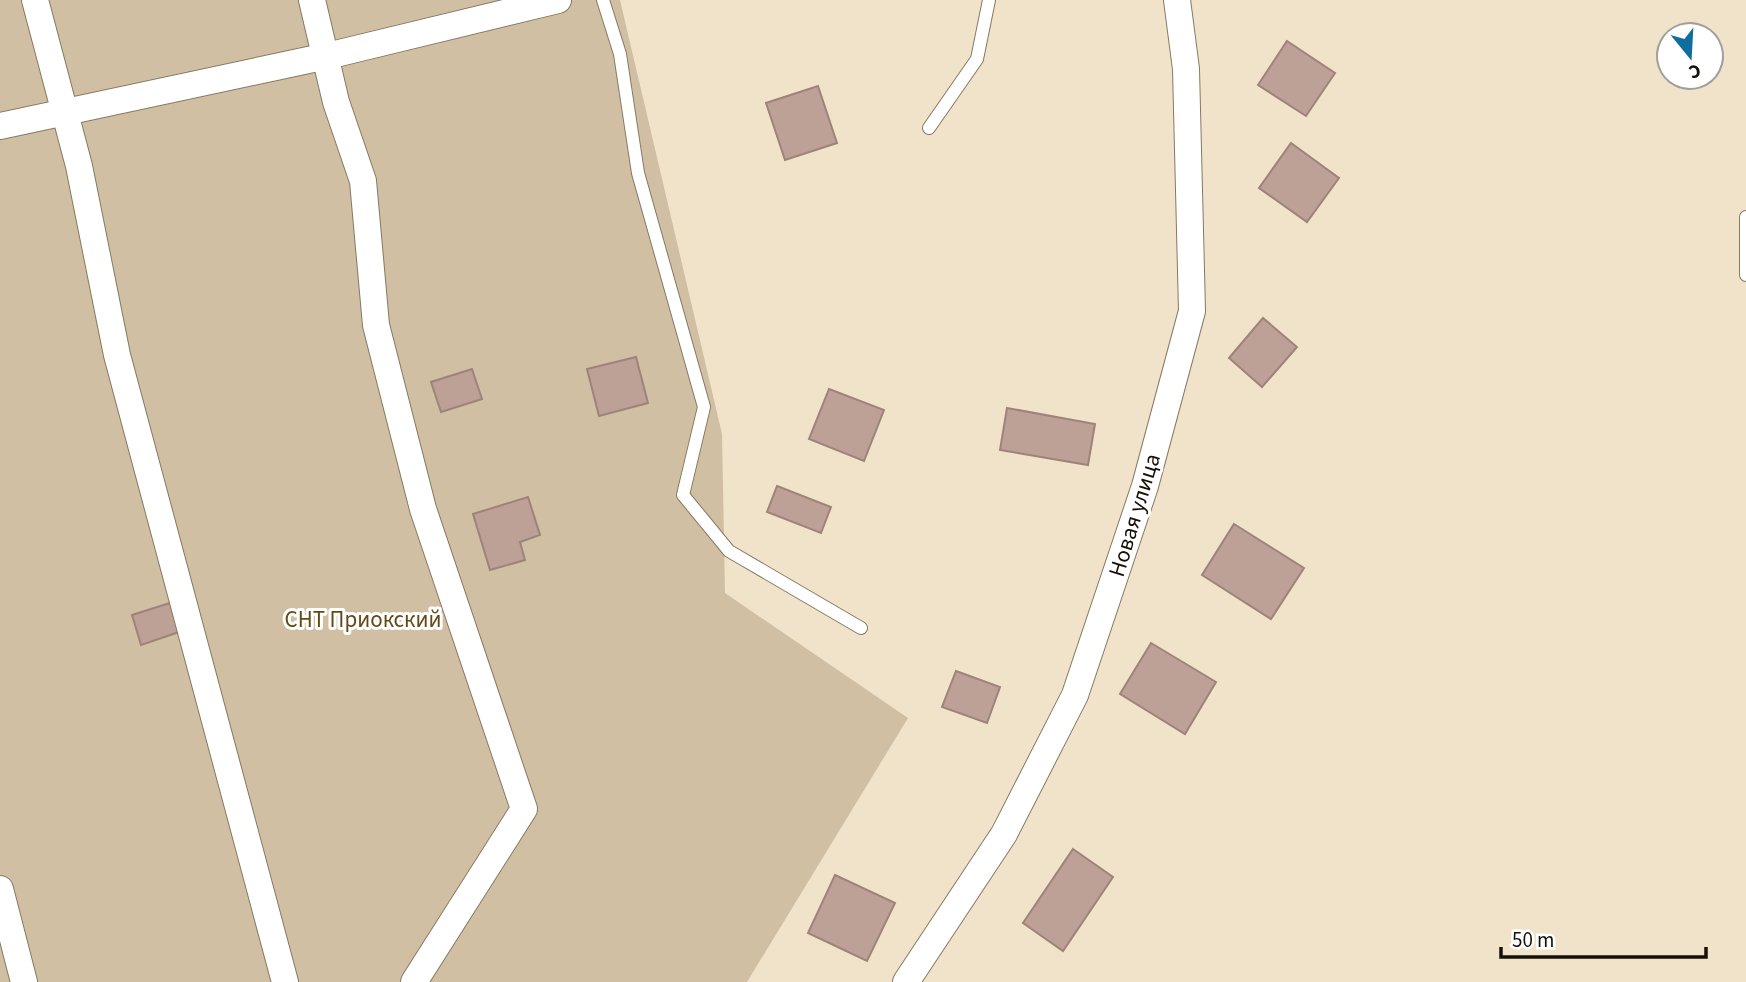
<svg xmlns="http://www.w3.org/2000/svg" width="1746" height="982" font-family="'Source Sans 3',sans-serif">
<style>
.green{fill:#d0bfa2}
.building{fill:#bda197;stroke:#9e837a;stroke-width:2}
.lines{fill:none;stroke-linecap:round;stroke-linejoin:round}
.lane-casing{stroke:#867963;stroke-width:14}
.street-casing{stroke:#867963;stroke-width:28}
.lane{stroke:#fff;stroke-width:12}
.street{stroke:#fff;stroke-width:26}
.labels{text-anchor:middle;stroke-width:6;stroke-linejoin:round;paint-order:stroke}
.street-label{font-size:23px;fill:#151008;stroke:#fff}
.park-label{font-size:23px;fill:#634916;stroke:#fff}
</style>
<rect width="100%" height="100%" fill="#f1e2ca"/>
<!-- green -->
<path class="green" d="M0,0H620L722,434L725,593L908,718L747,982H0Z"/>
<!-- building -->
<path class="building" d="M1287,41L1335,73L1306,116L1258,85Z
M818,86L837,143L785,160L766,103Z
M1291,143L1339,178L1307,222L1259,188Z
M1263,318L1297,347L1262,387L1229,358Z
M636,357L648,403L599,416L587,369Z
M472,369L482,399L441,412L431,382Z
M829,389L884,410L864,461L809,439Z
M1007,408L1095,424L1088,465L1000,450Z
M777,486L831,507L821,533L767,512Z
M528,497L540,535L520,542L525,560L490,570L473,514Z
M1234,524L1304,568L1271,619L1202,575Z
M173,602L182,631L141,645L132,615Z
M1151,643L1216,682L1185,734L1120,694Z
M956,671L1000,687L987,723L942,707Z
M1073,849L1113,877L1063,951L1023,923Z
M835,875L895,903L867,961L808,933Z"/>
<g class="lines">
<defs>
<path id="lane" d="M603,0L620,54L638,173L704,407L683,495L729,551L861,628
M929,128L977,59L989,0
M1746,217V275"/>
<path id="street" d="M35,0L79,166L117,355L285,982
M312,0L336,102L363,181L376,325L423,509L524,809L414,982
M0,126L327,56L558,0
M0,889L24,982
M906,982L1004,834L1075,695L1145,486L1192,311L1186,69L1177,0"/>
</defs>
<!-- lane casing -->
<use href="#lane" class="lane-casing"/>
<!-- street casing -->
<use href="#street" class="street-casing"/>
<!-- lane -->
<use href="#lane" class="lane"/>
<!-- street -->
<use href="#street" class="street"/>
</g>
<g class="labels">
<!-- street labels -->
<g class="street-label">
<text transform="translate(1134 515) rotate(-73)" y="8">Новая улица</text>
</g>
<!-- park labels -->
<g class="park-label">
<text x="363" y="627">СНТ Приокский</text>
</g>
</g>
<!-- north arrow -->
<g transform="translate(1690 56) rotate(162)"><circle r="33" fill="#ffffff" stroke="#a19f9c" stroke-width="2"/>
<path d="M0-5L12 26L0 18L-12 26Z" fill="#0f6e9c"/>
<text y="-10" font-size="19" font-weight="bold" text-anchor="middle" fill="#151008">С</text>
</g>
<!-- scale -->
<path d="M1501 947v10h205v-10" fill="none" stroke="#151008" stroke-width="3.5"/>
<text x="1512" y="947" font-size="21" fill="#151008" stroke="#ffffff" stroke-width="5" paint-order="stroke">50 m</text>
</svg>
